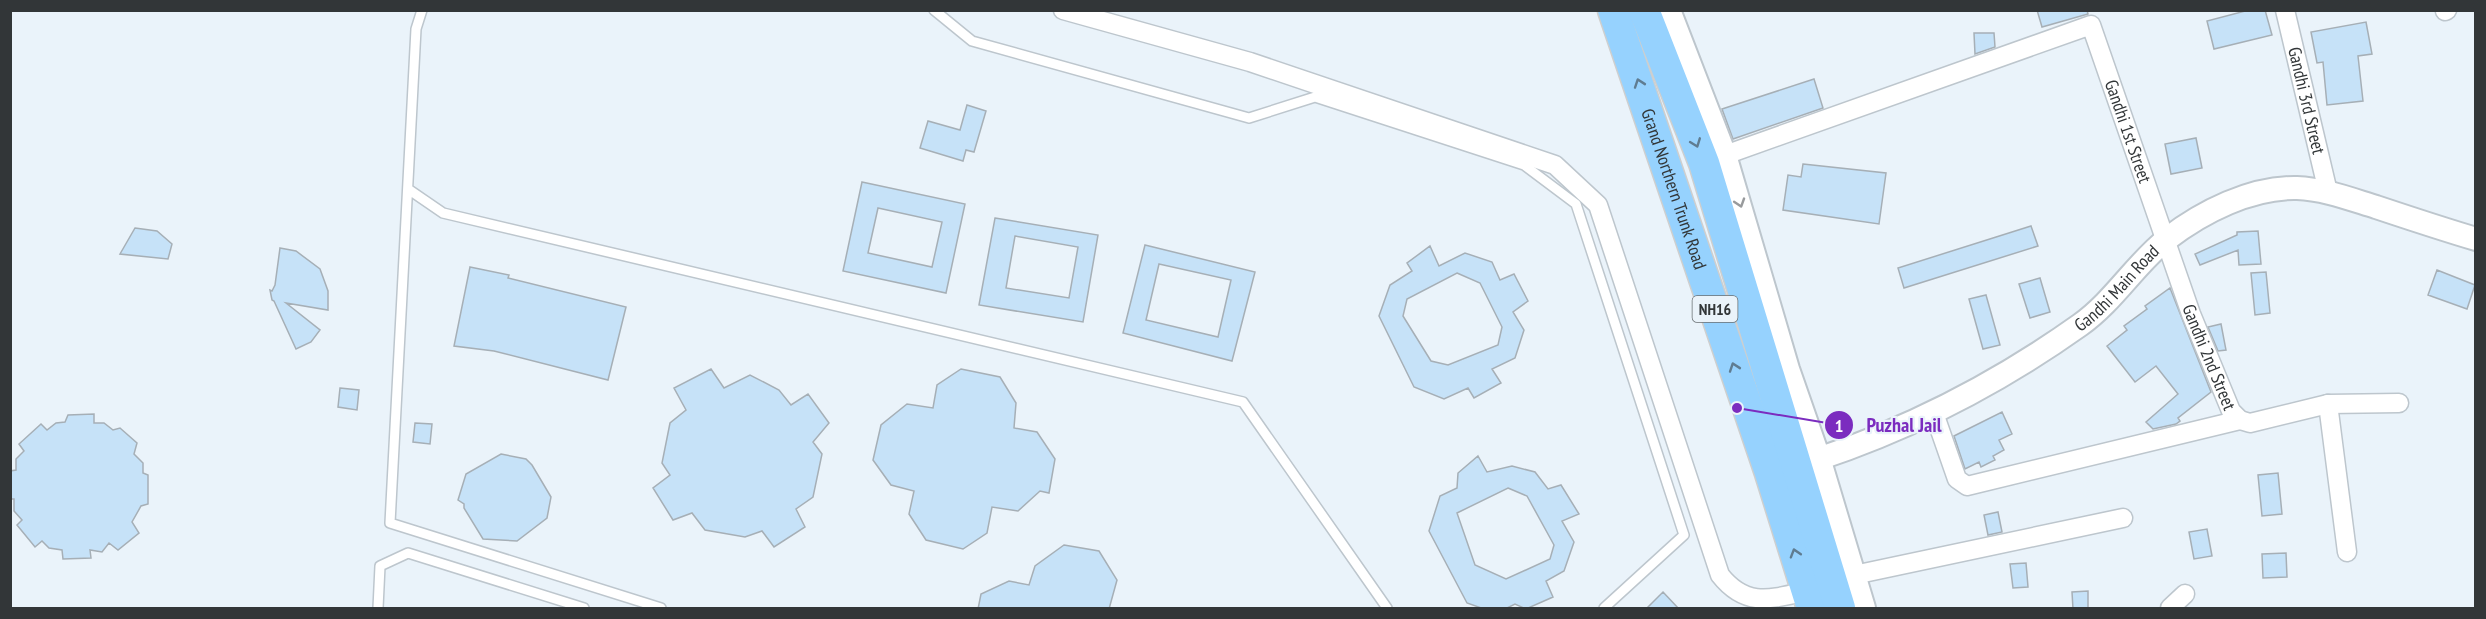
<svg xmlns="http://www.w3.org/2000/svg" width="2486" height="619" font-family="'PT Sans Narrow',sans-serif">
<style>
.building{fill:#c6e2f8;stroke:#a6afb6;stroke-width:1.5;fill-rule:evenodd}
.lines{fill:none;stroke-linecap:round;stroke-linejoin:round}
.service-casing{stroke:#bdc6cd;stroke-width:12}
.minor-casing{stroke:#bdc6cd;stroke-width:21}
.tertiary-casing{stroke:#bdc6cd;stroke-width:26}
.trunk-casing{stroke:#cecfcf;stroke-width:33}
.service{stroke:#fff;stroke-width:9}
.minor{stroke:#fff;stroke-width:18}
.tertiary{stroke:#fff;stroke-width:22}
.trunk{stroke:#96d2fe;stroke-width:30}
.oneway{stroke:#5f7c91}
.oneway2{stroke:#989a9c}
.labels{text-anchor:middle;stroke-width:4.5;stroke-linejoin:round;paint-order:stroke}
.shield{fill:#eaf3fa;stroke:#696f72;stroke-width:1.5}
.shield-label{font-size:16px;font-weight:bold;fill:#323638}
.street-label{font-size:18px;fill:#323638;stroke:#eaf3fa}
.leader{fill:none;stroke:#7b2cbf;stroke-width:2}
.callout-dot{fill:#7b2cbf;stroke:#eaf3fa;stroke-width:2}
.mark-label{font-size:18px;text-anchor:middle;font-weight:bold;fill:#fff}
.callout-label{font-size:20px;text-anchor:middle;font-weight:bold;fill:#7b2cbf;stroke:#eaf3fa;stroke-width:4.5;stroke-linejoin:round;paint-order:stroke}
</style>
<rect width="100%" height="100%" fill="#eaf3fa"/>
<!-- building -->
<path class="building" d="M2037,10H2087L2088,14L2042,27Z
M2249,10H2265L2272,35L2214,49L2207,21Z
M2366,22L2372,54L2358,56L2363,101L2327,105L2323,62L2317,63L2311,32Z
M1974,33H1994L1995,47L1975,54Z
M1814,79L1823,108L1733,139L1722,109Z
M967,105L986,111L974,152L966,150L963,161L920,148L928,121L960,130Z
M2196,138L2202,168L2171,174L2165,144Z
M1803,164L1886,173L1879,224L1783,210L1788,175L1801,177Z
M862,182L965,204L946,293L843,271ZM878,208L942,222L932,267L868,253Z
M995,218L1098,235L1083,322L979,305ZM1015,236L1078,247L1069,298L1006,288Z
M2031,226L2038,246L1904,288L1898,268Z
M135,228L157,231L172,244L168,259L120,254Z
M2258,231L2261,264L2239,265L2238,250L2200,265L2195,254L2237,235V232Z
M1145,245L1255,272L1232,361L1123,333ZM1159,264L1231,280L1218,337L1146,320Z
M1430,246L1439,266L1465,253L1492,262L1500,280L1514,274L1528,301L1513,312L1524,330L1515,358L1492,369L1501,383L1474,398L1468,388L1444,399L1414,387L1379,316L1390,285L1412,271L1407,263ZM1457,273L1480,283L1502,327L1498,345L1448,365L1431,361L1403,316L1407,299Z
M280,248L296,251L320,269L328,291V310L286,303L320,330L311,342L296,349L274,301L272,300L270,290L272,291L275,285Z
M470,267L509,275L508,278L626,307L608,380L494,351L454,346Z
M2437,270L2475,285L2467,309L2428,295Z
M2266,272L2270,313L2255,315L2251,273Z
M2040,278L2050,312L2030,318L2019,284Z
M2170,288L2211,392L2178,418L2180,421L2176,424L2153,429L2146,422L2178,394L2156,366L2135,382L2107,346L2127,330L2124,326L2147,309L2145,306Z
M1986,295L2000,345L1983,349L1969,299Z
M2221,324L2226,350L2218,351L2208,327Z
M711,369L724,388L750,375L779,390L791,405L808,394L829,423L813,442L822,454L813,497L796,509L805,527L774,547L762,531L745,537L705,530L692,513L673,520L653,488L670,475L662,463L670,423L686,410L674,388Z
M961,369L1000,377L1016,403L1014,428L1037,432L1055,459L1049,493L1040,491L1018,511L992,507L987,533L963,549L926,540L909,514L914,491L891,485L873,460L881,425L907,404L933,408L937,385Z
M340,388L359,390L357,410L338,407Z
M2002,412L2012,434L1999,440L2004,450L1993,456L1995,460L1981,467L1979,462L1965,469L1954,436Z
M94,414V423H104L113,430L120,428L137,443L134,454L143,463V473L148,475V504L141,506L132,522L139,533L118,550L109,543L102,552L90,550L91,558L63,559L62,550L49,548L42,541L35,547L17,525L22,520L14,511V499H10V471L16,470V459L24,451L19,444L41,424L47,430L56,423L65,422L68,415Z
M415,423L432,424L430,444L413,442Z
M501,454L526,459L532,465L551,497L547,518L517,541L483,539L464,508V504L458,500L466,474Z
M1478,456L1487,472L1512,466L1535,472L1548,489L1561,485L1579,514L1562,521L1574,542L1564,571L1546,581L1553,597L1526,609L1515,604L1505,609H1484L1467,603L1429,531L1440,496L1457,488L1458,473ZM1508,488L1527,496L1554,545L1550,559L1506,579L1475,565L1457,513Z
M2278,473L2282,514L2262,516L2258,475Z
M1998,512L2002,532L1988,535L1984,515Z
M2207,529L2212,556L2194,559L2189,532Z
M1064,545L1099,551L1117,580L1109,609H978L981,594L1009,581L1029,585L1035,566Z
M2286,553L2287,577L2263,578L2262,554Z
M2026,563L2028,587L2013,588L2010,564Z
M2088,591V609H2073L2072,592Z
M1663,592L1679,609H1646Z"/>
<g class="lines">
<defs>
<path id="service" d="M422,10L416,29L390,523L661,608
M934,10L972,41L1249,118L1315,97L1524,165L1576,204L1684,535L1604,608
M408,189L443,213L1243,402L1387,608
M378,608L380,566L408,553L584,608"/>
<g id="minor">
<path d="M1063,10L1250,62L1555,165L1598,205L1720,575C1746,608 1771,599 1807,591"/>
<path id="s1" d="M2285,10L2328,192"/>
<path d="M2445,11L2447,10"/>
<path id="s2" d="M1725,155L2091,25L2191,314L2231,411L2240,420L2250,423L2328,404L2399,403"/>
<path d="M2328,404L2347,552"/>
<path d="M1934,413L1957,479L1967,486L2240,420"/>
<path d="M1854,575L2123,518"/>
<path d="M2170,608L2185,594"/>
</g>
<g id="tertiary">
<path d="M1669,10L1725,155L1788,369L1819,458L1864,608"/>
<path id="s3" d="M1783,470C1889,439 1990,389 2080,325C2114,301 2136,263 2167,239C2202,212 2251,187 2297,188C2324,189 2350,199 2376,207C2409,218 2442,229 2476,239"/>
</g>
<g id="trunk">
<path id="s4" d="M1613,10L1770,473L1812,608"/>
<path d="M1644,10L1704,163L1840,608"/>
</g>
</defs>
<!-- service casing -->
<use href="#service" class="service-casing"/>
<!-- minor casing -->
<use href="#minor" class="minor-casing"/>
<!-- tertiary casing -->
<use href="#tertiary" class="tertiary-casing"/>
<!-- trunk casing -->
<use href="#trunk" class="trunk-casing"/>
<!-- service -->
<use href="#service" class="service"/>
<!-- minor -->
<use href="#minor" class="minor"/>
<!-- tertiary -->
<use href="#tertiary" class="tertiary"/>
<!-- trunk -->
<use href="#trunk" class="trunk"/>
</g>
<!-- one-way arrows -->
<defs><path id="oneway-chevron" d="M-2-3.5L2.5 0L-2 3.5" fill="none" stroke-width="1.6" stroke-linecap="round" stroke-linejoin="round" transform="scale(1.5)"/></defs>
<g class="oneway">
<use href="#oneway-chevron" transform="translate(1639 83) rotate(-109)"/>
<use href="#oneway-chevron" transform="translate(1696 143) rotate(69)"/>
<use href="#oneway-chevron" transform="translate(1734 367) rotate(-109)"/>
<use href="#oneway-chevron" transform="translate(1795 553) rotate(-107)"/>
</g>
<use class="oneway2" href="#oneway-chevron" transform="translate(1740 203) rotate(72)"/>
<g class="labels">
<!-- shield labels -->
<rect class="shield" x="1692.5" y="296" width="45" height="26" rx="4.5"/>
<g class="shield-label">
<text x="1715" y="315">NH16</text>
</g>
<!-- street labels -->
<g class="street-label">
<text dy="6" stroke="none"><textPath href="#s1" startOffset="93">Gandhi 3rd Street</textPath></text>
<text dy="6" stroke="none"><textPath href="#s2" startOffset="501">Gandhi 1st Street</textPath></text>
<text dy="6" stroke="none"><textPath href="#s4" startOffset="189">Grand Northern Trunk Road</textPath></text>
<text dy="6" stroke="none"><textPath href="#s3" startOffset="384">Gandhi Main Road</textPath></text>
<text dy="6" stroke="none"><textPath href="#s2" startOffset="741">Gandhi 2nd Street</textPath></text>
</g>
</g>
<!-- callouts -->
<path class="leader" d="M1737 408L1839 425"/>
<g class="callout-dot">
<circle cx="1737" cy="408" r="6"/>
<circle cx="1839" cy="425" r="15"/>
</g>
<g class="mark-label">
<text x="1839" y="432">1</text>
</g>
<g class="callout-label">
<text x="1904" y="432">Puzhal Jail</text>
</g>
<!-- border -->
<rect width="2486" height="619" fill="none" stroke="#323638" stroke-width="24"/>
</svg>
